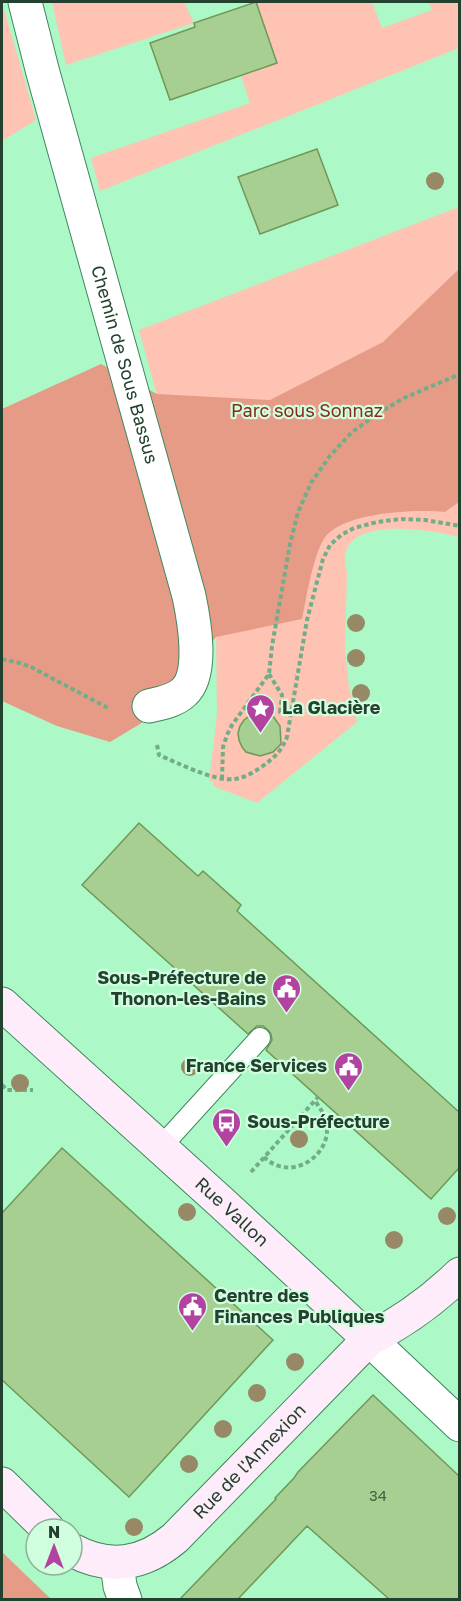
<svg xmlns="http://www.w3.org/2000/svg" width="461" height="1601" font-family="'Golos Text',sans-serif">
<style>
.green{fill:#fec3b3}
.forest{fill:#e69b87}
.building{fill:#a6cf91;stroke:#6f9858;stroke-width:1.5}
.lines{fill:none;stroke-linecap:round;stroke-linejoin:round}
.lane-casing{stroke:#3e885c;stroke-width:22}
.street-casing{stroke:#3e885c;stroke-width:35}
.secondary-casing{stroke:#3e885c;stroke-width:35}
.path{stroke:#73ad88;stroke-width:4;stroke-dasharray:4.5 3;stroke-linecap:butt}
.lane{stroke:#fff;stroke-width:20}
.street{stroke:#fff;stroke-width:33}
.secondary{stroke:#ffecfa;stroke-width:33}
.tree{fill:#978966}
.labels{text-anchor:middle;stroke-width:4.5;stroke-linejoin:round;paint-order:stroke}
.number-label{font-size:15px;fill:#436447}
.street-label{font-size:18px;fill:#22412e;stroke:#d2fee0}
.park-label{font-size:18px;fill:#852d17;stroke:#d2fee0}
.poi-label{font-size:18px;font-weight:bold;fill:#22412e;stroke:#d2fee0;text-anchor:start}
</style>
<rect width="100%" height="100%" fill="#acf9c7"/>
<!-- green -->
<path class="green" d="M2,2L36,120L2,141Z
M52,2H184L194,23L66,65Z
M256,2H372L382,28L432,10L429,2H459V48L100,191L91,158L250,103L241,76L277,63Z
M459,207V537C428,529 330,513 347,572L345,651L349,687L357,722L257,803L213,786L214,782L209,781L217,714L216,637L208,581L139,330Z"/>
<!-- forest -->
<path class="forest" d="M459,269V502L445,512C417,509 346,512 326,536C314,550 306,599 302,619L216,637L160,712L110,742L57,726L2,701V409L101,364L157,394L270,400L383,342Z
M2,1552L51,1599H2Z"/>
<!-- building -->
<path class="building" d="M256,2L277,63L170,100L150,43L195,27L194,23Z
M317,149L338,205L260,234L238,177Z
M265,705L280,726L281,744L273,752L260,756L246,752L242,747L239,740L238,733L240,726L244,720Z
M139,823L198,876L203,871L241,905L237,911L459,1112V1168L431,1199L266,1050L272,1040L271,1034L268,1030L263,1026H257L248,1034L82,885Z
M62,1148L273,1340L129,1497L2,1380V1213Z
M373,1395L459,1476V1599H389L307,1526L238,1599H180L276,1499L275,1498L294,1478L298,1472Z"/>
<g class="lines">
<defs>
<path id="lane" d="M160,1148L260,1038"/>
<g id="street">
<path id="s1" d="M25,2L43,73L189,596C194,620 204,674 184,692C175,701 161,703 149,706"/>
<path d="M369,1339L460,1425"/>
<path d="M117,1563L120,1586L125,1600"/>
</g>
<g id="secondary">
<path id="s2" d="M2,1004L222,1203L369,1339"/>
<path d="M2,1484L48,1529"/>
<path id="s3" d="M72,1550C109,1570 143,1565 175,1538L369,1339C403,1322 432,1301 460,1274"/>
</g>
</defs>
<!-- lane casing -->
<use href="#lane" class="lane-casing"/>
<!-- street casing -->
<use href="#street" class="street-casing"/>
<!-- secondary casing -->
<use href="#secondary" class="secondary-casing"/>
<!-- path -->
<path class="path" d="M2,659L20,663L31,667L108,708
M269,674L282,695L280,712L291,714
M157,745L159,755C178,763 215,782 234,779C244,778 252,773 260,768C273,759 281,752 287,737L307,620L323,559L330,545L341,535L354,528L377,522L401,519L425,520L460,526
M222,779L223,747L227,735L232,725L269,674L272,646L290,544L298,512L311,483L329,457L351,433L377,414L404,398L460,374
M2,1085L7,1090H33
M264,1157C267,1160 271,1163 276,1165C300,1175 329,1153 327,1127C326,1117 321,1109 315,1101
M251,1172L318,1097"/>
<!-- lane -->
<use href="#lane" class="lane"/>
<!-- street -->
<use href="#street" class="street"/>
<!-- secondary -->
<use href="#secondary" class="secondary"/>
</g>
<!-- trees -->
<g class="tree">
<circle cx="435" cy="181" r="9"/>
<circle cx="356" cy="623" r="9"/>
<circle cx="356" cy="658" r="9"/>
<circle cx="361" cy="693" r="9"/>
<circle cx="190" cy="1067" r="9"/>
<circle cx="20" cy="1083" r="9"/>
<circle cx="299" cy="1139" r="9"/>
<circle cx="187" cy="1212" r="9"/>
<circle cx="447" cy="1216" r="9"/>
<circle cx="394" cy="1240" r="9"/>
<circle cx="295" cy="1362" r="9"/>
<circle cx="257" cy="1393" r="9"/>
<circle cx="223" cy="1429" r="9"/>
<circle cx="189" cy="1464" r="9"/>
<circle cx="134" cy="1527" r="9"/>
</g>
<!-- icons -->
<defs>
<symbol id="sight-pin" viewBox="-11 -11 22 30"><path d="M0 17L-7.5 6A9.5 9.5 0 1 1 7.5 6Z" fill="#b343a0" stroke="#d2fee0"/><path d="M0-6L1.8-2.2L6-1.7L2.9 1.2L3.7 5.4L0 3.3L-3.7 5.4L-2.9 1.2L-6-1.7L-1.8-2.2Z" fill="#fff"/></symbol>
<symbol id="civic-pin" viewBox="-11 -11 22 30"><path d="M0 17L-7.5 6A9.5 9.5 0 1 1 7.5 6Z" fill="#b343a0" stroke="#d2fee0"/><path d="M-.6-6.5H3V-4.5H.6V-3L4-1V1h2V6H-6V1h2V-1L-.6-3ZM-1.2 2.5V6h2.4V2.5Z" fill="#fff"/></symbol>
<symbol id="bus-pin" viewBox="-11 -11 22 30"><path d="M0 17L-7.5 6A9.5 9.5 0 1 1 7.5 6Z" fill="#b343a0" stroke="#d2fee0"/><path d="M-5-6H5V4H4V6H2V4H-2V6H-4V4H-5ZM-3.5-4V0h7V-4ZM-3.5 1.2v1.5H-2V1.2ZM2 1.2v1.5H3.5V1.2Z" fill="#fff"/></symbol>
</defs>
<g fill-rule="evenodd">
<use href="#sight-pin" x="244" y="692" width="33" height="45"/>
<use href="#civic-pin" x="270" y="972" width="33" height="45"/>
<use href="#civic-pin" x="332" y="1050" width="33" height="45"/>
<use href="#bus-pin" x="210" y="1106" width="33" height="45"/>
<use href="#civic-pin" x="176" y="1290" width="33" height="45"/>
</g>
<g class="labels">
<!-- number labels -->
<g class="number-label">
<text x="378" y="1501">34</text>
</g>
<!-- street labels -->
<g class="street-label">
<text dy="6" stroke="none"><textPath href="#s1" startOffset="376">Chemin de Sous Bassus</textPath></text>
<text dy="6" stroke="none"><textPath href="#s2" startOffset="310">Rue Vallon</textPath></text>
<text dy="6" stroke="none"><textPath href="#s3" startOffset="218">Rue de l'Annexion</textPath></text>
</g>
<!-- park labels -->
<g class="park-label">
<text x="307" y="417">Parc sous Sonnaz</text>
</g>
<!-- poi labels -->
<g class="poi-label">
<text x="282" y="714">La Glacière</text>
<text x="266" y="984" text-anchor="end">Sous-Préfecture de<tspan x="266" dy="21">Thonon-les-Bains</tspan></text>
<text x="327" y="1072" text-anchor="end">France Services</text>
<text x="247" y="1128">Sous-Préfecture</text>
<text x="214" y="1302">Centre des<tspan x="214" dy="21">Finances Publiques</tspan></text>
</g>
</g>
<!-- border -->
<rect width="461" height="1601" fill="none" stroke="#22412e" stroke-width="6"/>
<!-- north arrow -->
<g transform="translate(54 1547)"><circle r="28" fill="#d2fee0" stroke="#8cb299" stroke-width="1.5"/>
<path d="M0-4.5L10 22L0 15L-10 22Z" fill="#b343a0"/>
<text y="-9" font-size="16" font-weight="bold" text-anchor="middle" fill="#22412e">N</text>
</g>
</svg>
